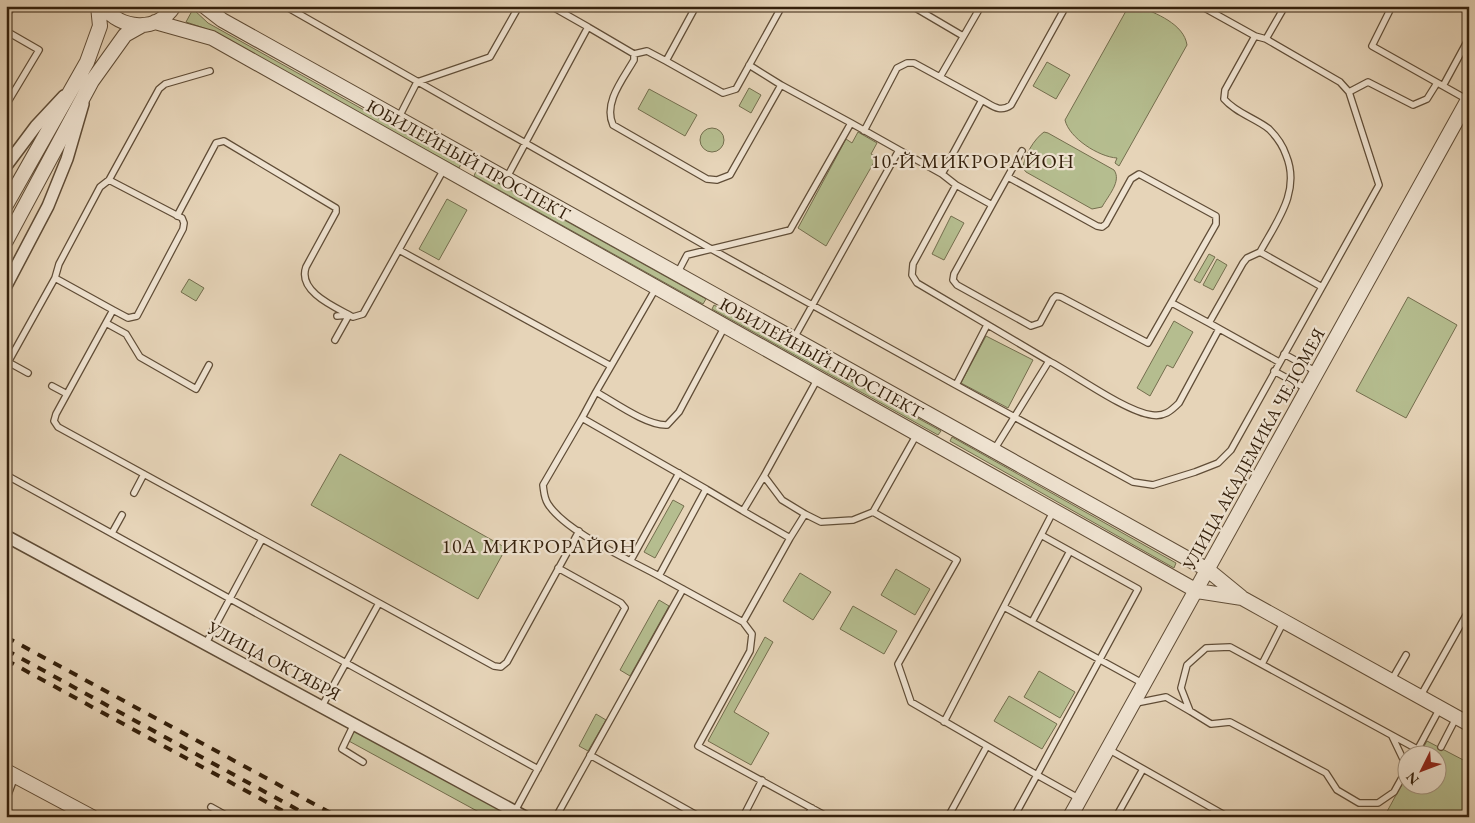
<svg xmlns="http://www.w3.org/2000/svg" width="1475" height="823" font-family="'EB Garamond',serif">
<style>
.green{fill:#b5bd8f;stroke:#746e4e}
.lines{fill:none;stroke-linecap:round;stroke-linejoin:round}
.service-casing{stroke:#604d37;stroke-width:8}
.minor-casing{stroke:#604d37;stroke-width:14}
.tertiary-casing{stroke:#604d37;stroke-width:16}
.service{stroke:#efe3d1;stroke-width:5.5}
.minor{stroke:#efe3d1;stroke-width:11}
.tertiary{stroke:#efe3d1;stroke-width:14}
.rail{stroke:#34200c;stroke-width:4;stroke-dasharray:9 9;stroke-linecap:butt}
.labels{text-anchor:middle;stroke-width:4.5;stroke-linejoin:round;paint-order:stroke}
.street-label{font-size:18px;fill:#34200c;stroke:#efe3d1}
.quarter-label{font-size:20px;letter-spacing:1px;fill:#34200c;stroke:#efe3d1}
</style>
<rect width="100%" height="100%" fill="#e6d4b8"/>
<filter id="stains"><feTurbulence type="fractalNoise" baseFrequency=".004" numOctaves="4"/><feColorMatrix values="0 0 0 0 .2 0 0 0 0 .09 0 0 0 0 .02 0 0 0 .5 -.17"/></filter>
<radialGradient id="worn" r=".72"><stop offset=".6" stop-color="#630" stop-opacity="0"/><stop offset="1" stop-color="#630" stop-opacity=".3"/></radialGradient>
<!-- green -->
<path class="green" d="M1137,6C1156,13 1184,24 1187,45L1119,166L1115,163L1117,158C1099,157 1069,138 1065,120L1126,11Z
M193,9L208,23L461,164L459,168L204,28L186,22Z
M1047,62L1070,75L1056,99L1033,86Z
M749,88L761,95L751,113L739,106Z
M649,89L697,115L685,136L638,109Z
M700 140a12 12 0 1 1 24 0a12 12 0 1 1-24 0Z
M858,132L877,143L871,154L877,157L826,246L798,228L846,139L852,143Z
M1044,132L1048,133L1114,170C1122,181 1108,196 1102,207L1092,209L1026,172L1023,168C1024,156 1034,139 1044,132Z
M476,171L706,299L703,304L474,176Z
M447,199L467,210L439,260L419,249Z
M951,216L964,223L944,260L932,254Z
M1209,254L1215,257L1200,283L1194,280Z
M1217,259L1227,265L1213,290L1203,285Z
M189,279L204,288L196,301L181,292Z
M1408,297L1457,325L1406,418L1356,391Z
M714,305L941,431L938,435L712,309Z
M1174,321L1193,332L1173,368L1167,365L1150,396L1137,388Z
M986,336L1033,360L1008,408L961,383Z
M952,437L1176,563L1174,568L950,441Z
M340,454L506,548L478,599L311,505Z
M673,500L684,506L655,558L644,552Z
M896,569L930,589L915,615L881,595Z
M800,573L831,592L813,620L783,601Z
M659,600L669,606L630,676L620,670Z
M853,606L897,631L884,654L840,629Z
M765,637L773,642L734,712L769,733L751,765L708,741Z
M1039,671L1075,692L1060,718L1024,697Z
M1009,696L1057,724L1042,749L994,721Z
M596,714L606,720L588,751L579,746Z
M353,730L499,809L495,817H488L347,740Z
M1427,741L1469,763V817H1384L1407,775L1408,786H1438V756L1419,755Z"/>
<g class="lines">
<defs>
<path id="service" d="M285,6L713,250L956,385L987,325
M406,6L410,8L422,6
M551,6L588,27
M696,6L666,61L723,93L736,89L782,6
M912,6L963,36
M1201,6L1255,36L1225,90L1224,99C1236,113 1255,118 1269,129C1276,136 1283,146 1286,155C1301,191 1277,221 1260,252
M1392,6L1372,46L1468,100
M6,15L12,8
M6,31L39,50L6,105
M1255,36L1266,39L1285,6
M634,54L647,51L666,61
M749,65L781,85
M940,77L981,6
M1443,86L1469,38
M1349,92L1368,82L1413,105L1427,99L1437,83
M982,100C993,106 1000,113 1011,105L1066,6
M398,119L417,82L490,57L519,6
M864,131L897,68L907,63H914L982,100L942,174
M506,179L588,27L634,54V60C623,79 603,103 613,125L707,179L717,180L730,175L781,85L851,123
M109,180L182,218L184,223L183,229L137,316L128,318L113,310
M956,185L992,205L954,274L953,280L957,285L1031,326L1040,323L1053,299L1056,296L1061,297L1148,343L1216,224V216L1139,174L1131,179L1106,224L1102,227L1097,226L1008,177
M992,205L1022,151
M177,216L216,143L224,141L336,208V212L306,267C297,292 337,308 353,317L363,314L444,169
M399,250L611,366
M677,274L687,255L790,230L851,123L899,150
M55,278L113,310L56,414L54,421L58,427L494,666L501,667L507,662L579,531
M656,288L596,392C614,402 647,426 667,425L679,412L725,326
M1172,303L1209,323
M337,316L349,315
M106,323L126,334L140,357L196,389L209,365
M794,338L899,150L942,174L956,185L913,264L912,275L917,283L1049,361
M335,340L349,315
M1284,354L1317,372
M8,362L28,373
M1279,362L1209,323L1243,263L1247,258L1260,252L1322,287
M6,366L55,278L59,264L100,187L109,180L159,89L165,84L210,71
M1274,371L1307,389
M818,378L764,476L782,500L805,514L821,522L853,520L873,512L917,434
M956,385L1133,482L1153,485L1195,472L1218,463L1231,450L1379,185L1349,92L1340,82L1266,39
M52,386L67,394
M582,418L596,392
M994,450L1049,361C1074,374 1126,412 1152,415C1164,417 1171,411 1179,403L1219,329
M6,475L538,769
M764,476L743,511L706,489L659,576L743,622L752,634L750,651L698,746L828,817
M134,493L144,474
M743,511L790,538L743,622
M873,512L957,560L898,664L911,702L1037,775L1138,589L1041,535
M112,533L122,515
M790,538L805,514
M631,560L679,473
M659,576C628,559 566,532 548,504C544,498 544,492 543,485L582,418L706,489
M1004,607L1144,684
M1032,622L1070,551
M205,645L262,539
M1262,664L1284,621
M1391,681L1406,655
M1420,697L1469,610
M1136,703L1166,697L1190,711
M322,706L379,603
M944,722L1054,510
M354,724L342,749L363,762
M1392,736L1403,759L1404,774L1394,792L1378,803H1359L1337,790L1326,773L1230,722L1211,724L1190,711L1181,688L1187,665L1206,648L1230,647L1417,749
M1441,747L1456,718
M1108,749L1228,817
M590,755L700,817
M1414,756L1440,708
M6,800L15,776
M211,807L229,817
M515,811L625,608L621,603L558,568
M556,817L683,589
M743,817L762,780
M807,817L812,808
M948,817L987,746
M1014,817L1037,775L1080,799
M1116,817L1143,769"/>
<path id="minor" d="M6,166L36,126L64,96
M6,286L48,206L67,159L83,104
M6,536L525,817"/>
<path id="tertiary" d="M103,6C121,30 157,33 174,6
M204,6L222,20L1208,570L1241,597
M155,22L212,38L1197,591L1242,598L1469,724
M6,205L87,62L100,26L98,6
M6,241L92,81L125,35L141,26
M6,771L92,817
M1070,817L1469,98"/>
</defs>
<!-- service casing -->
<use href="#service" class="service-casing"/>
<!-- minor casing -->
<use href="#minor" class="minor-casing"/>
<!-- tertiary casing -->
<use href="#tertiary" class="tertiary-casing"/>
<!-- service -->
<use href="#service" class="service"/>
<!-- minor -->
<use href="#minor" class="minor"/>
<!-- tertiary -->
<use href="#tertiary" class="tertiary"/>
<!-- rail -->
<path class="rail" d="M6,637L338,817
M6,650L311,817
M6,660L294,817"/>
</g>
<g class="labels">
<!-- street labels -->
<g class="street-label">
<text transform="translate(468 160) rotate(29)" y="6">ЮБИЛЕЙНЫЙ ПРОСПЕКТ</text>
<text transform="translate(821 358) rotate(29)" y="6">ЮБИЛЕЙНЫЙ ПРОСПЕКТ</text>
<text transform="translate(1254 449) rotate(-61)" y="6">УЛИЦА АКАДЕМИКА ЧЕЛОМЕЯ</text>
<text transform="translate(274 661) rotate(28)" y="6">УЛИЦА ОКТЯБРЯ</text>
</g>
<!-- quarter labels -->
<g class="quarter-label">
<text x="973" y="168">10-Й МИКРОРАЙОН</text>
<text x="539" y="553">10А МИКРОРАЙОН</text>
</g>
</g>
<!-- margin -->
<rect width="1475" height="823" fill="none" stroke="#e6d4b8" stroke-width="25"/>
<rect x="8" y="8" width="1460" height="808" fill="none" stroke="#34200c" stroke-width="2.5"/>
<rect x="12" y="12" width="1450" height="798" fill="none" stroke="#34200c"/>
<!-- north arrow -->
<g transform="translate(1422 770) rotate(228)"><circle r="24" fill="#efe3d1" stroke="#a49582"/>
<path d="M0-4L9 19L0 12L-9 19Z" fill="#8f2418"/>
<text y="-8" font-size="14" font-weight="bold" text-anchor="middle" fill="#34200c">N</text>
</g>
<rect width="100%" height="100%" filter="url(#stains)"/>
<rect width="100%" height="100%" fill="url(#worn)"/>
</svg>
